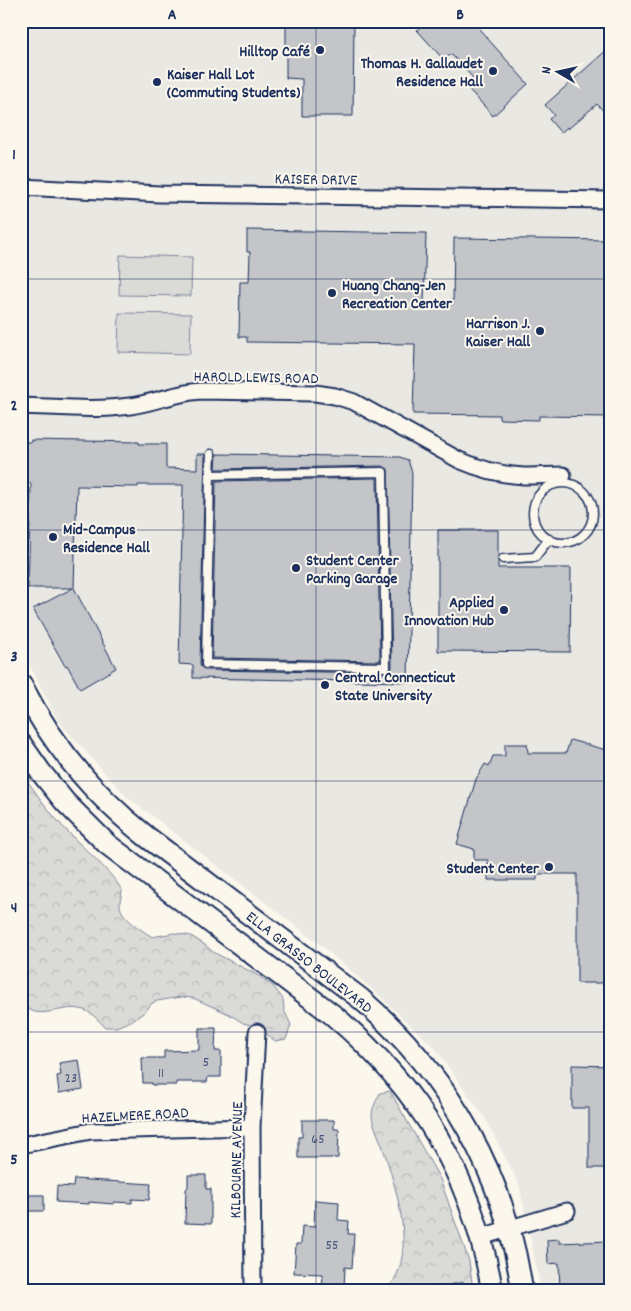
<svg xmlns="http://www.w3.org/2000/svg" width="631" height="1311" font-family="Dekko,sans-serif">
<style>
.built{fill:#eae8e2}
.forest{fill:url(#forest-crowns);stroke:#7a849a}
.garden{fill:#dadad7;stroke:#7a849a}
.lines{fill:none;stroke-linecap:round;stroke-linejoin:round}
.stream{stroke:#747e96;stroke-width:5}
.building{fill:#c3c5c9;stroke:#1b2f5e}
.lane-casing{stroke:#1b2f5e;stroke-width:11}
.street-casing{stroke:#1b2f5e;stroke-width:19}
.secondary-casing{stroke:#1b2f5e;stroke-width:24}
.lane{stroke:#fbf7ec;stroke-width:8}
.street{stroke:#fbf7ec;stroke-width:15}
.secondary{stroke:#fbf7ec;stroke-width:20}
.grid{fill:none;stroke:#1b2f5e;stroke-width:1;stroke-opacity:0.55}
.poi-dot{fill:#1b2f5e;stroke:#fbf7ec;stroke-width:2}
.labels{text-anchor:middle;stroke-width:4;stroke-linejoin:round;paint-order:stroke}
.number-label{font-size:14px;fill:#455479}
.poi-label{font-size:16px;font-weight:bold;fill:#1b2f5e;stroke:#fbf7ec;text-anchor:end}
.street-label{font-size:16px;fill:#1b2f5e;stroke:#fbf7ec}
.neatline{fill:none;stroke:#1b2f5e;stroke-width:2}
.grid-label{font-size:16px;text-anchor:middle;font-weight:bold;fill:#1b2f5e}
</style>
<defs>
<pattern id="forest-crowns" width="20" height="18" patternUnits="userSpaceOnUse" patternTransform="scale(1.25)"><rect width="20" height="18" fill="#dadad7"/><path d="M2 6a3 3 0 1 1 6 0M12 15a3 3 0 1 1 6 0" fill="none" stroke="#babbbb"/></pattern>
</defs>
<rect width="100%" height="100%" fill="#fbf7ec"/>
<filter id="ink" filterUnits="userSpaceOnUse"><feTurbulence type="fractalNoise" baseFrequency=".02" numOctaves="2"/><feDisplacementMap in="SourceGraphic" scale="10" xChannelSelector="R" yChannelSelector="G"/><feConvolveMatrix kernelMatrix="1 2 1 2 8 2 1 2 1" color-interpolation-filters="sRGB"/></filter>
<g filter="url(#ink)">
<!-- built -->
<path class="built" d="M21,21H610V1290H541L519,1184L485,1118L434,1047L373,990L322,946L126,796L59,722L21,649Z"/>
<!-- forest -->
<path class="forest" d="M21,772C36,793 51,815 69,833C87,852 108,868 122,890C122,895 119,902 120,906C122,919 142,930 152,937L174,933L191,936L205,945L213,952L259,976L273,986L280,995L283,999L284,1010L291,1025L286,1039L275,1041L258,1027L243,1023L229,1014L193,998L181,997L157,1001L152,1003L145,1012L131,1021L116,1027H105C97,1019 91,1011 80,1009C59,1005 35,1024 21,1001Z
M390,1091L440,1179L469,1261L473,1290H386C420,1257 395,1186 383,1148C380,1139 372,1123 372,1115C372,1108 377,1099 380,1093Z"/>
<!-- garden -->
<path class="garden" d="M120,255L192,257L191,296L119,295Z
M119,313L191,314L190,354L118,352Z"/>
<g class="lines">
<!-- stream -->
<path class="stream" d="M435,1290L462,1284"/>
</g>
<!-- building -->
<path class="building" d="M286,21H354L353,116H302V79L286,78Z
M427,21H472L528,84L493,116L465,85L473,78L451,54L444,60L417,30Z
M610,47V118L597,104L568,129L567,127L561,133L549,119L554,115L545,105Z
M247,230L426,233L424,304H453L454,238L610,240V417L539,416V420L499,419V415L413,414L415,344L247,342V337H239L240,282H249L250,252H247Z
M31,440L139,442V444H166V468L197,469V454H205L200,664L201,667L206,670L386,673L391,670L392,667L388,469L383,466L216,469L217,454L400,457L408,460L412,473L408,682L193,678V665L179,664L183,485H138V487L77,486L74,588L116,668L80,689L67,665L65,666L33,609L73,588H28L31,483H21V442H31Z
M377,478L380,661L212,658L216,481Z
M438,530H498V568H571L570,652L438,651Z
M570,740L610,751V983H577V874H537V880H488V860H474V849L457,844L476,779L485,764L489,766L493,756H505V744H527L528,753H566Z
M199,1028H216L215,1051H221V1077H208L207,1082H176V1085H152V1083H143L142,1058H164V1051L199,1050Z
M79,1060L83,1089L59,1093L57,1076L61,1075L59,1063Z
M572,1065L610,1066V1168H589V1108H572Z
M302,1120H334V1129H339L338,1158H298V1137H302Z
M188,1175H206V1189H211V1224L185,1223L186,1189L188,1187Z
M74,1179L151,1184L149,1200L132,1199V1203L114,1202V1204L89,1202V1204L56,1202L57,1186L73,1187Z
M21,1195H44V1211H21Z
M315,1200L339,1202L338,1220L349,1221L348,1234H354L352,1268L345,1267L344,1290H322L323,1274L294,1273L296,1244H301L302,1226L314,1227Z
M559,1239V1243L610,1241V1290H560L559,1263L548,1264L547,1240Z"/>
<g class="lines">
<defs>
<path id="lane" d="M210,475L383,472L386,667L206,664L210,475L211,454
M533 513a30 30 0 1 1 60 0a30 30 0 1 1-60 0Z
M503,559L535,557L549,539"/>
<path id="street" d="M21,187L160,194L610,200
M21,406C57,407 95,411 130,406C154,403 177,392 202,391L315,393L335,396L354,402L459,460C480,469 501,475 524,476C537,476 550,475 563,475
M21,1145L91,1131L252,1127
M481,1237L567,1211
M253,1290L252,1127L257,1032"/>
<path id="secondary" d="M21,684C51,743 95,796 147,837L361,999C448,1074 506,1176 522,1290
M21,744L40,771L65,802L107,844L333,1015C420,1088 473,1177 492,1290"/>
</defs>
<!-- lane casing -->
<use href="#lane" class="lane-casing"/>
<!-- street casing -->
<use href="#street" class="street-casing"/>
<!-- secondary casing -->
<use href="#secondary" class="secondary-casing"/>
<!-- lane -->
<use href="#lane" class="lane"/>
<!-- street -->
<use href="#street" class="street"/>
<!-- secondary -->
<use href="#secondary" class="secondary"/>
</g>
</g>
<!-- grid -->
<path class="grid" d="M316,21V1290M21,279H610M21,530H610M21,781H610M21,1032H610"/>
<!-- markers -->
<g class="poi-dot">
<circle cx="320" cy="50" r="5"/>
<circle cx="493" cy="71" r="5"/>
<circle cx="157" cy="82" r="5"/>
<circle cx="332" cy="293" r="5"/>
<circle cx="540" cy="331" r="5"/>
<circle cx="53" cy="537" r="5"/>
<circle cx="296" cy="568" r="5"/>
<circle cx="504" cy="610" r="5"/>
<circle cx="325" cy="685" r="5"/>
<circle cx="549" cy="867" r="5"/>
</g>
<g class="labels">
<!-- number labels -->
<g class="number-label">
<text x="206" y="1066">5</text>
<text x="161" y="1077">11</text>
<text x="71" y="1082">23</text>
<text x="318" y="1143">65</text>
<text x="332" y="1249">55</text>
</g>
<!-- poi labels -->
<g class="poi-label">
<text x="310" y="56">Hilltop Café</text>
<text x="483" y="68">Thomas H. Gallaudet<tspan x="483" dy="18">Residence Hall</tspan></text>
<text x="167" y="79" text-anchor="start">Kaiser Hall Lot<tspan x="167" dy="18">(Commuting Students)</tspan></text>
<text x="342" y="290" text-anchor="start">Huang Chang-Jen<tspan x="342" dy="18">Recreation Center</tspan></text>
<text x="530" y="328">Harrison J.<tspan x="530" dy="18">Kaiser Hall</tspan></text>
<text x="63" y="534" text-anchor="start">Mid-Campus<tspan x="63" dy="18">Residence Hall</tspan></text>
<text x="306" y="565" text-anchor="start">Student Center<tspan x="306" dy="18">Parking Garage</tspan></text>
<text x="494" y="607">Applied<tspan x="494" dy="18">Innovation Hub</tspan></text>
<text x="335" y="682" text-anchor="start">Central Connecticut<tspan x="335" dy="18">State University</tspan></text>
<text x="539" y="873">Student Center</text>
</g>
<!-- street labels -->
<g class="street-label">
<text transform="translate(316 178) rotate(1)" y="6">KAISER DRIVE</text>
<text transform="translate(256 376) rotate(1)" y="6">HAROLD LEWIS ROAD</text>
<text transform="translate(310 961) rotate(38)" y="6">ELLA GRASSO BOULEVARD</text>
<text transform="translate(135 1114) rotate(-3)" y="6">HAZELMERE ROAD</text>
<text transform="translate(235 1160) rotate(-89)" y="6">KILBOURNE AVENUE</text>
</g>
</g>
<!-- margin -->
<rect width="631" height="1311" fill="none" stroke="#fbf7ec" stroke-width="55"/>
<!-- north arrow -->
<g transform="translate(558 72) rotate(279)" stroke="#fbf7ec" stroke-width="4" paint-order="stroke">
<path d="M0-4L9 19L0 12L-9 19Z" fill="#1b2f5e"/>
<text y="-8" font-size="14" font-weight="bold" text-anchor="middle" fill="#1b2f5e">N</text>
</g>
<rect x="28" y="28" width="576" height="1256" class="neatline"/>
<g class="grid-label">
<text x="172" y="19">A</text>
<text x="460" y="19">B</text>
<text x="14" y="159">1</text>
<text x="14" y="410">2</text>
<text x="14" y="661">3</text>
<text x="14" y="912">4</text>
<text x="14" y="1164">5</text>
</g>
</svg>
